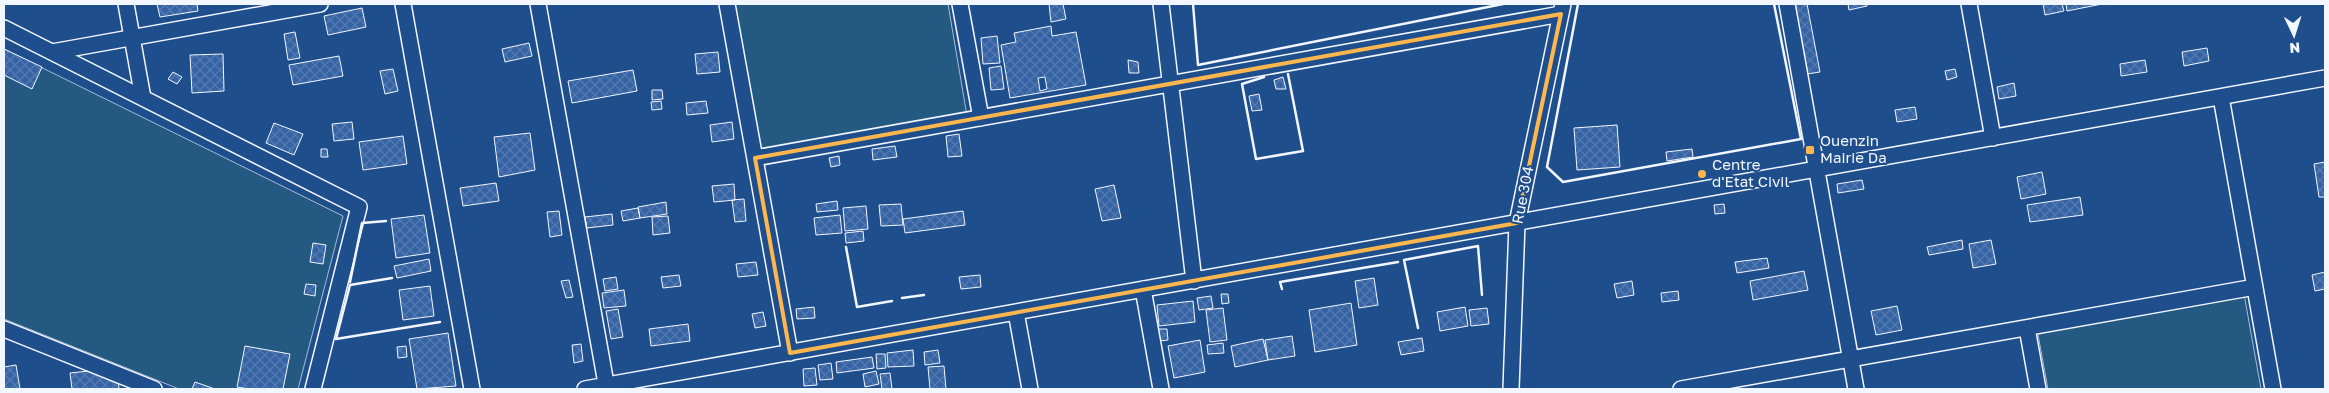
<svg xmlns="http://www.w3.org/2000/svg" width="2329" height="393" font-family="'Golos Text',sans-serif">
<style>
.garden{fill:#245a82;stroke:#a8bbd7}
.building{fill:url(#building-cross-hatch);stroke:#f2f6ff;fill-rule:evenodd}
.lines{fill:none;stroke-linecap:round;stroke-linejoin:round}
.street-casing{stroke:#f2f6ff;stroke-width:18}
.street{stroke:#1f4e8c;stroke-width:15}
.wall{stroke:#f2f6ff;stroke-width:2.5}
.marked{fill:none;stroke:#ffb74d;stroke-width:4;stroke-linejoin:round}
.poi-dot{fill:#ffb74d;stroke:#1f4e8c;stroke-width:2}
.labels{text-anchor:middle;stroke-width:4;stroke-linejoin:round;paint-order:stroke}
.poi-label{font-size:15px;fill:#f2f6ff;stroke:#1f4e8c;text-anchor:start}
.street-label{font-size:15px;fill:#f2f6ff;stroke:#1f4e8c}
</style>
<defs>
<pattern id="building-cross-hatch" width="8" height="8" patternUnits="userSpaceOnUse" patternTransform="scale(1.25)"><rect width="8" height="8" fill="#3563a3"/><path d="M0 0l8 8M0 8l8-8" fill="none" stroke="#537ab1"/></pattern>
</defs>
<rect width="100%" height="100%" fill="#1f4e8c"/>
<!-- garden -->
<path class="garden" d="M735,4H948L967,116L760,151Z
M4,49L343,216L298,389H179L4,319Z
M2244,294L2261,389H2048L2037,329Z"/>
<!-- building -->
<path class="building" d="M157,4H197L198,11L160,17Z
M1049,4H1063L1066,19L1051,22Z
M1787,4H1807L1820,72L1800,75Z
M1848,4H1867V6L1849,10Z
M2043,4H2062L2064,11L2045,15Z
M2066,4H2102L2067,11Z
M362,8L366,27L328,35L324,16Z
M1051,26L1052,36L1076,32L1086,85L1010,98L1001,45L1016,42L1014,33ZM1045,77L1047,89L1040,91L1038,78Z
M295,32L300,58L288,60L284,34Z
M997,36L1000,63L983,64L981,38Z
M529,43L532,56L505,62L502,49Z
M2207,48L2209,61L2184,66L2182,52Z
M4,49L42,67L32,89L4,75Z
M718,52L720,72L697,74L695,54Z
M223,54L224,91L192,93L190,55Z
M339,56L343,76L293,85L289,65Z
M1128,60L1138,62L1139,73H1129Z
M2145,60L2147,72L2121,76L2120,64Z
M1001,66L1004,89L991,90L989,68Z
M393,69L398,91L385,94L380,71Z
M1955,69L1957,77L1947,80L1945,71Z
M633,70L637,91L572,103L568,81Z
M173,72L182,77L177,84L168,79Z
M1283,77L1286,89H1276L1274,80Z
M2014,83L2016,96L1999,99L1997,87Z
M652,90H662L663,99L652,100Z
M1259,94L1262,110L1252,111L1249,96Z
M661,101L662,109L652,110L651,102Z
M706,101L708,113L687,115L686,103Z
M1915,107L1917,119L1897,122L1895,110Z
M352,122L354,139L334,141L332,124Z
M732,122L734,139L712,142L710,125Z
M274,123L303,134L294,155L266,143Z
M1617,125L1620,167L1577,170L1574,128Z
M530,133L535,170L499,177L494,137Z
M959,134L962,156L948,157L946,136Z
M403,136L407,164L363,170L359,142Z
M895,146L897,157L873,160L872,149Z
M321,149H327L328,157H321Z
M1692,149L1693,157L1667,161L1666,152Z
M839,156L840,165L831,167L829,158Z
M2325,162V197H2319L2314,164Z
M2042,172L2046,194L2021,199L2017,177Z
M1862,180L1864,189L1838,193L1837,184Z
M496,183L499,201L463,206L460,188Z
M734,184L735,200L714,202L712,186Z
M1114,185L1121,218L1102,221L1095,189Z
M2080,197L2083,215L2030,222L2027,205Z
M744,199L746,221L735,222L732,200Z
M837,201L838,210L817,212L816,204Z
M666,202L667,214L640,218L638,207Z
M901,204L903,225L881,226L879,205Z
M1724,204L1725,213L1715,214L1714,205Z
M866,206L868,229L845,231L843,208Z
M638,208L640,218L623,221L621,211Z
M559,211L562,235L550,237L547,212Z
M963,211L965,225L905,233L903,219Z
M612,214L613,225L587,228L585,217Z
M424,215L430,253L396,258L391,219Z
M840,215L842,233L816,235L814,218Z
M668,216L670,233L653,235L652,217Z
M863,231L864,241L846,243L845,233Z
M1962,240L1963,249L1929,255L1927,247Z
M1991,240L1996,264L1973,268L1969,244Z
M313,243L326,245L323,264L310,262Z
M1767,258L1769,268L1737,273L1735,262Z
M429,259L431,271L397,278L394,266Z
M756,262L758,275L738,277L736,264Z
M1804,271L1808,290L1753,300L1750,281Z
M2325,272V289L2315,291L2312,275Z
M679,275L681,286L663,288L661,277Z
M980,275L981,287L961,289L959,277Z
M616,277L618,289L605,291L603,279Z
M1374,278L1378,305L1359,308L1355,281Z
M569,280L573,297L566,298L561,281Z
M1632,281L1634,295L1617,298L1614,284Z
M306,284L316,285L315,296L304,294Z
M430,286L434,316L403,320L399,290Z
M624,290L626,306L604,308L602,293Z
M1678,291L1679,300L1662,302L1661,293Z
M1221,294H1228L1229,303L1222,304Z
M1211,296L1213,308L1199,310L1197,298Z
M1193,301L1195,322L1159,326L1157,305Z
M1351,303L1357,345L1315,352L1309,310Z
M1897,306L1902,330L1876,335L1871,311Z
M814,307L815,318L797,319L796,309Z
M1465,307L1468,326L1440,331L1437,312Z
M1223,308L1227,340L1210,342L1206,310Z
M1487,308L1489,324L1471,326L1469,310Z
M618,309L623,337L611,339L606,311Z
M763,312L766,326L755,328L752,314Z
M688,324L690,341L651,346L649,329Z
M1158,329H1167L1168,340L1159,341Z
M448,333L456,386L417,389L409,339Z
M1292,336L1295,356L1268,360L1265,340Z
M1422,338L1424,351L1401,355L1398,342Z
M1263,339L1268,360L1235,367L1231,346Z
M1200,340L1205,372L1174,378L1168,346Z
M1223,343L1224,353L1208,354L1207,345Z
M581,344L583,361L574,363L572,345Z
M245,346L290,354L283,389H249L237,387Z
M406,346L407,357L398,358L397,347Z
M913,350L914,366L888,367L887,353Z
M938,350L940,363L925,365L924,352Z
M876,354H885L886,368L877,369Z
M872,357L874,368L837,373L836,362Z
M831,363L833,379L820,380L818,365Z
M16,365L20,389H4V367Z
M944,366L946,389H930L928,367Z
M117,368L119,389H72L70,373Z
M815,368L817,385L804,386L803,369Z
M876,371L879,384L865,387L863,374Z
M890,373L892,389H882L880,374Z
M195,382L215,389H192Z"/>
<g class="lines">
<defs>
<path id="street" d="M126,4L143,98
M403,4L472,389
M538,4L607,389
M727,4L790,353
M960,4L981,118
M1161,4L1194,281
M1787,4L1856,389
M1969,4L1993,138
M4,28L359,207L313,389
M52,52L320,4
M2221,97L2273,389
M755,158L1561,14
M1143,289L1161,389
M1016,312L1030,389
M2027,328L2038,389
M4,329L154,389
M585,389L2325,78
M1511,389L1517,223L1563,4
M1681,389L2255,287"/>
</defs>
<!-- street casing -->
<use href="#street" class="street-casing"/>
<!-- street -->
<use href="#street" class="street"/>
<!-- wall -->
<path class="wall" d="M1193,4L1198,65L1503,4
M1578,4L1547,167L1563,182L1801,139L1774,4
M1264,77L1242,84L1256,159L1303,151L1288,74
M846,247L857,307L892,301
M392,278L350,285L336,339L440,322
M350,282L362,223L386,221
M1282,289L1280,282L1398,262
M902,298L924,295
M1418,328L1404,260L1478,246L1482,295"/>
</g>
<!-- marked area -->
<path class="marked" d="M1561,14L1517,223L790,353L755,158Z"/>
<!-- markers -->
<g class="poi-dot">
<rect x="1805" y="145" width="10" height="10" rx="2.5"/>
<circle cx="1702" cy="174" r="5"/>
</g>
<g class="labels">
<!-- poi labels -->
<g class="poi-label">
<text x="1820" y="146">Ouenzin<tspan x="1820" dy="17">Mairie Da</tspan></text>
<text x="1712" y="170">Centre<tspan x="1712" dy="17">d'Etat Civil</tspan></text>
</g>
<!-- street labels -->
<g class="street-label">
<text transform="translate(1523 195) rotate(-79)" y="5">Rue 304</text>
</g>
</g>
<!-- border -->
<rect width="2329" height="393" fill="none" stroke="#f2f6ff" stroke-width="10"/>
<!-- north arrow -->
<g transform="translate(2294 35) rotate(176)" stroke="#1f4e8c" stroke-width="4" paint-order="stroke">
<path d="M0-4L9 19L0 12L-9 19Z" fill="#f2f6ff"/>
<text y="-8" font-size="14" font-weight="bold" text-anchor="middle" fill="#f2f6ff">N</text>
</g>
</svg>
